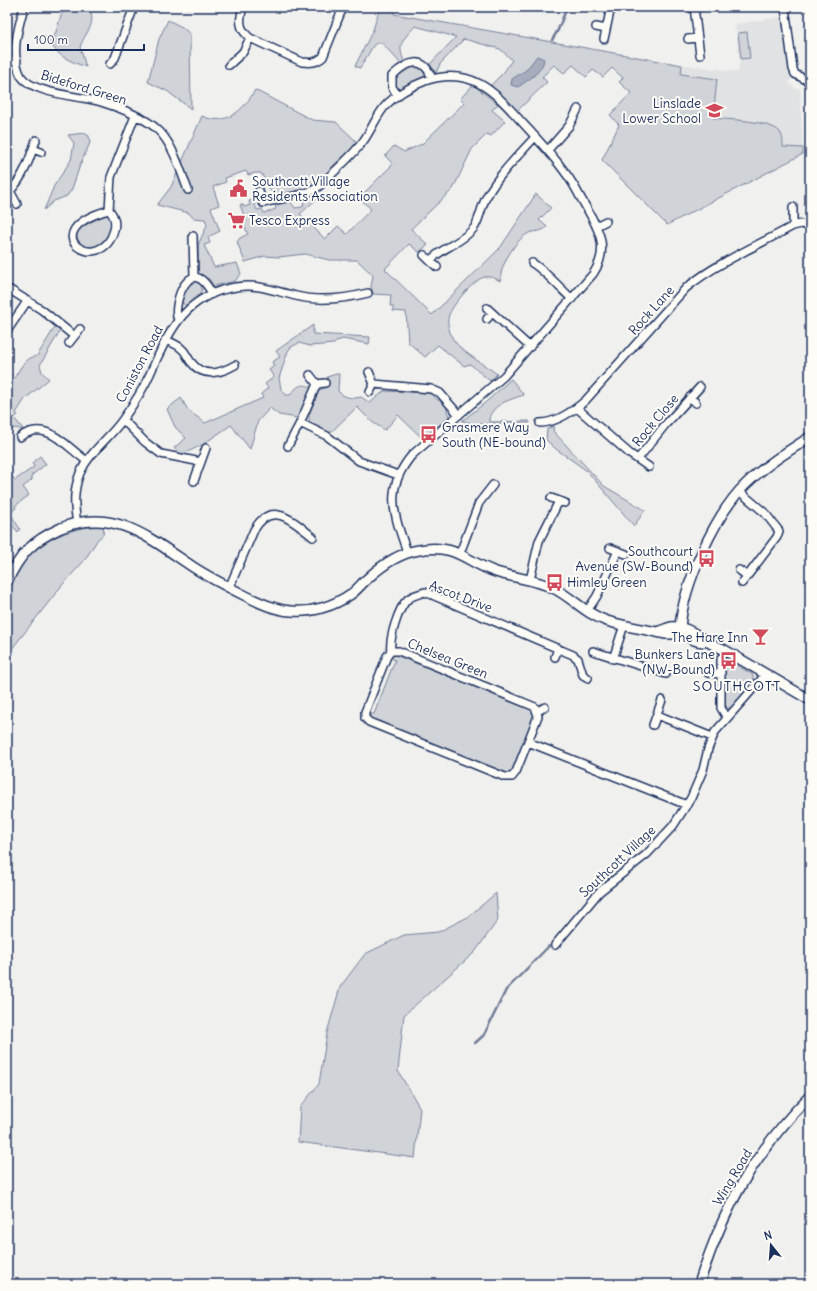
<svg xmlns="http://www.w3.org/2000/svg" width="817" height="1291" font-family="Delius,sans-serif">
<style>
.built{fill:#e0e2e3}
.green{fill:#d0d3d8;stroke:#76819b}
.water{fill:#a7adbd;stroke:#6f7b97}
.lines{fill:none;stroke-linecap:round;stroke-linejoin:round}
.stream{stroke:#6f7b97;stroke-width:2.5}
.minor-casing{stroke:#1b2f5e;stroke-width:10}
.tertiary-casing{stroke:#1b2f5e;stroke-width:12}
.minor{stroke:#fdfcf7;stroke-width:7}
.tertiary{stroke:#fdfcf7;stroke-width:9}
.labels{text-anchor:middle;stroke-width:4;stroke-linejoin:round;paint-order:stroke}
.street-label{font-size:13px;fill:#1b2f5e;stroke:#fdfcf7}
.poi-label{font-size:13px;fill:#1b2f5e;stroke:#fdfcf7;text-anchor:end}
.neighbourhood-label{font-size:14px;letter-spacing:1px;fill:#1b2f5e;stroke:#fdfcf7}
</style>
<rect width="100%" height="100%" fill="#f0f0ee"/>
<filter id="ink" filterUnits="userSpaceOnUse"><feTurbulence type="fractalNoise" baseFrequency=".025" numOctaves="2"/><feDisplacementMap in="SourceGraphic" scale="8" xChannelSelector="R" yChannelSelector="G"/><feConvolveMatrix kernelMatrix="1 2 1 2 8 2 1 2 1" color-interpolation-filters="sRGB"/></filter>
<g filter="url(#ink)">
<!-- built -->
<path class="built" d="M782,17L789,67L792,78L789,82L795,89L800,88L803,154L667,225L602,160L652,60L738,72L740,61L735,24Z"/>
<!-- green -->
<path class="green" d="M89,7C97,26 86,30 80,47L86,67C72,62 56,56 50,42C59,33 57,17 66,8Z
M380,7H394V14L682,65L681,74L717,79L713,118C729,120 769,120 780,132C783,137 783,142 783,147L803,148V154L667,225L602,160L619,125L610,115L631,93L619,82L623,78L612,68L603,77L593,70L586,77L573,65L564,73L554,65L542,77L547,82L517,111L491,85L504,72L512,60L500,49L464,39L440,64L436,73L430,64L456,37L415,26C403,40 396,44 405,63L402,65L383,44L378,42L373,46L360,68L355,66L373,30Z
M168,20L182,27L190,34L191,109L167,91L148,82L159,39Z
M747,32L750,58L741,59L738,33Z
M418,66L426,71L424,78L402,89L396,88L394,81C398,72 408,67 418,66Z
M473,85L498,104L492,110L505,121L491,136L487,134L472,149L453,189L411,229L428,245L419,252L409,244L385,269L432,315L500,248L536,194L551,208L539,220L547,227C541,233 533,230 527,234C516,240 499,267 501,279L500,281C495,278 490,276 485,277C475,278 448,309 448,319C447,324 450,333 452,337C458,350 485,365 497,374L490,381L470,364L464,366L438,345L425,357L408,342L406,312L393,311V306H390L391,295L373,294L371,287L373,275L357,260H329L305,254L279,257L265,256L245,262L237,242L240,238L248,234L243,223L246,221L240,205L242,204L244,207L250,205L249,201L253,200L257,210L262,209L264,213L276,209L275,203L290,201L295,208L303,207L304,200L318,193L320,196L300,214L325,239L338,226L347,234L371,209L359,198L393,164L385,156L394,146L404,152L422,144L464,103L460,99Z
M255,90L312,120L336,122L358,143C347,156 323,182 309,188C298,193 285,192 275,194L266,187L268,186L261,173H255L248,175L246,171L225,178L226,182L213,187L219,205L211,208L220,231L208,237L210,243L204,245L214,267L237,263L241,274L235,281L214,286L209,279L198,274V245L207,225L205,219L193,218L189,213L157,205L171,187L202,116C226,127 244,110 255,90Z
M84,133L89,136L90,143L80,165L72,189L67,196L54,201L44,210L54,186L71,160L74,143L68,135Z
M103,215H108C122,235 85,263 76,235L79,229Z
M194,280L202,284C204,295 194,301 185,305L181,302L186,287Z
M313,325V334L370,337L369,344L343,339L337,341L334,344L310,346L299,343L291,347L288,351L279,378L281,389L286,395H290C297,386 302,382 312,388L298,418L279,415L270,408L258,421L250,449L231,425L202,445L181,455L174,448L186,438L175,427L167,409L181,398L188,410L205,423L263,398L261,394L268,388L265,384L274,377L269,370L274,366L272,362L280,357L276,351Z
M55,327L60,331L40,365L42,372L49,379L25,399L16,413L18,415L14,418L24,430L15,428L7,433V376L13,380C20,369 24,358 37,356Z
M336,374H339L338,391C344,398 353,399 361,397L370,403L384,391L429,393L446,406L449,418L422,438L398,415L385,430L372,422L357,407L328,435L309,422V415L319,390L329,386L327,377Z
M511,379L524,395C511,399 489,405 489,422L529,421L530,423L477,424L462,421L486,402Z
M554,426L553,431L604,486L645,510L634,526L587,471L556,449L546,440L547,429Z
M40,456L46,464L32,475V480L23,487L29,495L15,506L16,508L10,513L20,529L18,532L11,524H7V470L15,480L34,467L32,463Z
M95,526H104L103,535L98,539L84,561L63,584L7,655C7,635 4,613 7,594C13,553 58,530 95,526Z
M395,655L533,710L534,716L513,771L507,773L371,719L369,714H374L395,660L391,658Z
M724,658L752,674L755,682L732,708H727L725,704Z
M496,893L498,920L475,952L404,1015L398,1071L420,1108L415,1158L298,1142L300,1107L319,1084L327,1033L340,987L365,954L404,935L438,932L468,917Z"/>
<!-- water -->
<path class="water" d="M537,56L544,59C543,72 528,80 518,87L511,85L512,79L526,70Z"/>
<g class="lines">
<!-- stream -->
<path class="stream" d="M552,40L558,30L567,7
M475,1043L484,1035L506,990L549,946"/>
<defs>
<path id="minor" d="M24,7C18,28 10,55 21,76C32,94 81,96 101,102C120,108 146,117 160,132C174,147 181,172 188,190
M243,7C239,21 239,29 250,38L302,62C311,63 316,63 323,57L343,7
M694,7L700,55
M785,7L793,69L795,74L810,82
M596,27L606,29
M604,39L611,7
M688,39L698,38
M7,61L17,60
M110,64L115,58L134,7
M229,65L243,52L250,38
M398,96L392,87V76C407,61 424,55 432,79
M33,149L41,152
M548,150L569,126L578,109
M7,190L10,191C24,177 30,158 36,140
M10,191L17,204
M259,191L263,203C276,199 306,196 315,189C322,185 327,178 333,173C344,162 355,153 364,140C372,129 377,114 387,104C397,94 412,86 425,81C477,64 499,98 531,132C548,151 565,169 577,191C592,220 614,243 593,274L504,376L412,455C383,490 394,514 407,552
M109,210C30,232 101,278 114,230C116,223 114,215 109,210L111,177L135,116
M596,226L606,221
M793,226V207
M193,236L194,277
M424,255L430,261C442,247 462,243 474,228C480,219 481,206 487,196C499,174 518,156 535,137
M430,261L437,267
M532,263C542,268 562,290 572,299
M7,288L42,310L74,336
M487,308L530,347
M487,319L492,313
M178,320C171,306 190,250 212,294
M7,331L28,300
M165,340C171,342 177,344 182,349C186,352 187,357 191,362C203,378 219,374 235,365
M69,343L80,329
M369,372L374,384L370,392
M310,375L317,384L325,383
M374,384L431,389L440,393L459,415
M690,397L696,403
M577,408L630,454L649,467
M123,420L145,442L161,454L201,462
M300,423L327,436L359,461L398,475
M540,423C556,423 573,411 585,401L686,288C718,262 757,246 793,226L801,224L810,226
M20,437C47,418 66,447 87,461
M288,446L300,423L317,384
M638,459L665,425L700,387
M194,481L206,448
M739,491L765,513L779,531L777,537L742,583
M551,498L565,503
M77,524C74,505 73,491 80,473C90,451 110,438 123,419C133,405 143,390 150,374C166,338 180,303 222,290C255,281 266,289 296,296C320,302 344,299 368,293
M610,548L626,554
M460,553L479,503L493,485
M739,570L747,576
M530,580L539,541L559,501
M229,588L254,530C272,499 294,522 313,537
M587,611L597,596L618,551
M391,651H399L535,707L538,716L516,772L512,777H505L369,722L365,718V712L387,656Z
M391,651C389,639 398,608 408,599C413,595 419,594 425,592L573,655L578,659L583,675L588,678
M593,651L666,674
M555,657L558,648
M721,658V708L727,718
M613,659L624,625
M708,673L721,674
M538,711L545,707
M657,715L712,737
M653,725L662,700
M528,742L687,805
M555,945L599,892L647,854L673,826L691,798L703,770L708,749L715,732L766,674"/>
<path id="tertiary" d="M7,582C20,554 32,541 61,528C114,506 152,540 193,567C210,578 228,587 246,596C260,603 275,610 291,611C312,613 334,606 351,594C357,590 362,583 367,579C382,565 399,553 419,550C456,543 466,562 496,572C514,578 535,579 553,588C572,597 585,614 607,621C626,627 646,629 665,634H674L680,628
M680,628C683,585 715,514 746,484C765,465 789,451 810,437
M680,628C686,637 692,641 703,642
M659,631C663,630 667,628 671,627C691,625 703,643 721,648L810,700
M699,1284C723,1209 754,1152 810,1096"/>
</defs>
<!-- minor casing -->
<use href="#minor" class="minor-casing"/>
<!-- tertiary casing -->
<use href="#tertiary" class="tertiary-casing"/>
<!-- minor -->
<use href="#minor" class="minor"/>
<!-- tertiary -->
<use href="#tertiary" class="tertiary"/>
</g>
</g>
<!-- icons -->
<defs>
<symbol id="school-bare" viewBox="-9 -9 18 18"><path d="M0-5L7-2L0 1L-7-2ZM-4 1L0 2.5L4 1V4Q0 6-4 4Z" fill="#d1495b" stroke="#fdfcf7" stroke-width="2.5" paint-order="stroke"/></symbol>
<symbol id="civic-bare" viewBox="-9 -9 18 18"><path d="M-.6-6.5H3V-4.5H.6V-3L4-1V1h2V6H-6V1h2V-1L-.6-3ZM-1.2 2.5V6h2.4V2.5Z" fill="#d1495b" stroke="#fdfcf7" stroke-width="2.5" paint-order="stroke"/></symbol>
<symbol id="supermarket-bare" viewBox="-9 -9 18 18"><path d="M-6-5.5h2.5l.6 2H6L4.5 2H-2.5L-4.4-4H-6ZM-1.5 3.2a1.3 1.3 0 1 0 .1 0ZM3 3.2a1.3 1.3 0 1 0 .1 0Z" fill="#d1495b" stroke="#fdfcf7" stroke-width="2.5" paint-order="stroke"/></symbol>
<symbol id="bus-bare" viewBox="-9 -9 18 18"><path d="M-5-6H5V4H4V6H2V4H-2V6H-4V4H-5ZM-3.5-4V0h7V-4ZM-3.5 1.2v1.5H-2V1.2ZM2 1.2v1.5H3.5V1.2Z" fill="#d1495b" stroke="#fdfcf7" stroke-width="2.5" paint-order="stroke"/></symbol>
<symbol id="bar-bare" viewBox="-9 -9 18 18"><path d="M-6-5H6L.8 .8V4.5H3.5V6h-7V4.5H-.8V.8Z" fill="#d1495b" stroke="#fdfcf7" stroke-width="2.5" paint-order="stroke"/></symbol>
</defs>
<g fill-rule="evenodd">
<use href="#school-bare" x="702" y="98" width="25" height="25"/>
<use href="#civic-bare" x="226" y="176" width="25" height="25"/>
<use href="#supermarket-bare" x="224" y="208" width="25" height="25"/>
<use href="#bus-bare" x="416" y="422" width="25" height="25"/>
<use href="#bus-bare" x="694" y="546" width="25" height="25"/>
<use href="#bus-bare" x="542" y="570" width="25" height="25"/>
<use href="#bar-bare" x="748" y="624" width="25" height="25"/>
<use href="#bus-bare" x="716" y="648" width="25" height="25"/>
</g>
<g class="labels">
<!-- street labels -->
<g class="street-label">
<text transform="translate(84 87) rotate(17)" y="5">Bideford Green</text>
<text transform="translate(651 310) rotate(-48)" y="5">Rock Lane</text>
<text transform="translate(139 364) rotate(-62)" y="5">Coniston Road</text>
<text transform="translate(655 420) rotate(-50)" y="5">Rock Close</text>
<text transform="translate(461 596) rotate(21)" y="5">Ascot Drive</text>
<text transform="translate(448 658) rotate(22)" y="5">Chelsea Green</text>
<text transform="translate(617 861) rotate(-43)" y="5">Southcott Village</text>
<text transform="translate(732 1177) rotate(-59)" y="5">Wing Road</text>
</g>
<!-- poi labels -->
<g class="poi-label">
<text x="701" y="108">Linslade<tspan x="701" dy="15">Lower School</tspan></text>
<text x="252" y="186" text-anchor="start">Southcott Village<tspan x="252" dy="15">Residents Association</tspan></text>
<text x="249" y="225" text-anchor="start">Tesco Express</text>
<text x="442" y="432" text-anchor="start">Grasmere Way<tspan x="442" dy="15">South (NE-bound)</tspan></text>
<text x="693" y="556">Southcourt<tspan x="693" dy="15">Avenue (SW-Bound)</tspan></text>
<text x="567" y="587" text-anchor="start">Himley Green</text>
<text x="748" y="642">The Hare Inn</text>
<text x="715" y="659">Bunkers Lane<tspan x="715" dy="15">(NW-Bound)</tspan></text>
</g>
<!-- neighbourhood labels -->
<g class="neighbourhood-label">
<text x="737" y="691">SOUTHCOTT</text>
</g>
</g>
<!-- margin -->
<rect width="817" height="1291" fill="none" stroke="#fdfcf7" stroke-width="24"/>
<rect x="12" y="12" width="793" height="1267" fill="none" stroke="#1b2f5e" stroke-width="1.5" filter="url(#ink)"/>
<!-- north arrow -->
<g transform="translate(771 1245) rotate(343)" stroke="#fdfcf7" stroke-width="3" paint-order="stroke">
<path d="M0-3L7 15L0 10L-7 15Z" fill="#1b2f5e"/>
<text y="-6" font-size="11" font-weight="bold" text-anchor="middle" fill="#1b2f5e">N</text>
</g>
<!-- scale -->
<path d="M28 44v6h116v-6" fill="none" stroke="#1b2f5e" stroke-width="2"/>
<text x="34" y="44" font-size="12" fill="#1b2f5e" stroke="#fdfcf7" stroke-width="3" paint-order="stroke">100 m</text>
</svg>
